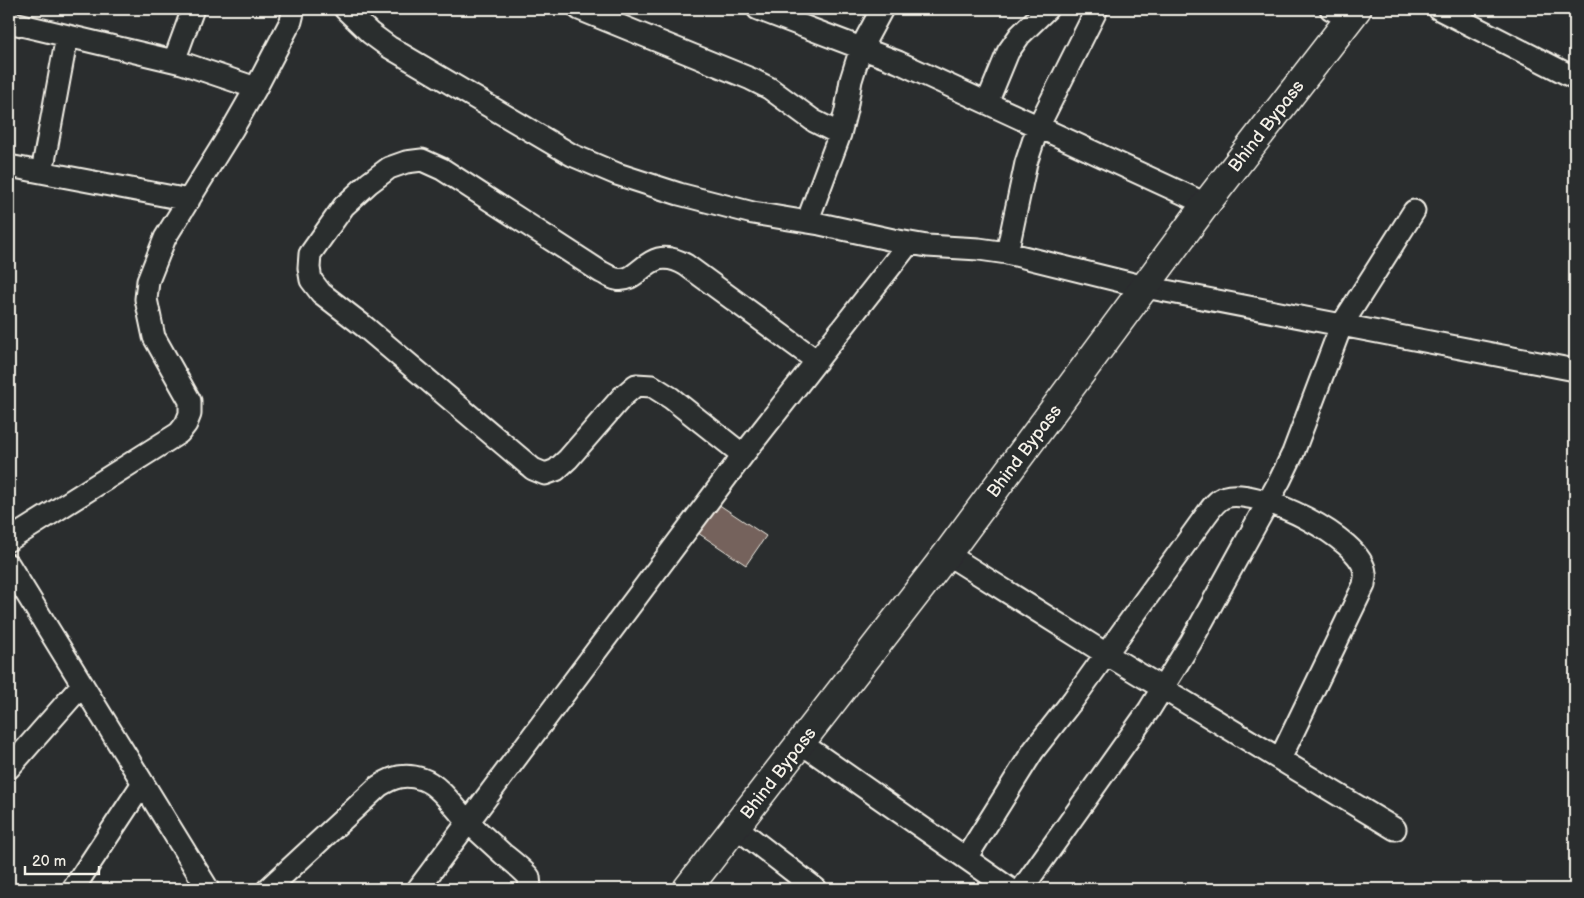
<svg xmlns="http://www.w3.org/2000/svg" width="1584" height="898" font-family="'Balsamiq Sans',sans-serif">
<style>
.building{fill:#74625c;stroke:#f4f1e8}
.lines{fill:none;stroke-linecap:round;stroke-linejoin:round}
.street-casing{stroke:#f4f1e8;stroke-width:25}
.secondary-casing{stroke:#f4f1e8;stroke-width:31}
.street{stroke:#2a2d2e;stroke-width:21}
.secondary{stroke:#2a2d2e;stroke-width:28}
.labels{text-anchor:middle;stroke-width:4;stroke-linejoin:round;paint-order:stroke}
.street-label{font-size:18px;fill:#f4f1e8;stroke:#2a2d2e}
</style>
<rect width="100%" height="100%" fill="#2a2d2e"/>
<filter id="ink" filterUnits="userSpaceOnUse"><feTurbulence type="fractalNoise" baseFrequency=".02" numOctaves="2"/><feDisplacementMap in="SourceGraphic" scale="10" xChannelSelector="R" yChannelSelector="G"/><feConvolveMatrix kernelMatrix="1 2 1 2 8 2 1 2 1" color-interpolation-filters="sRGB"/></filter>
<g filter="url(#ink)">
<!-- building -->
<path class="building" d="M718,504L766,536L746,565L698,533Z"/>
<g class="lines">
<defs>
<path id="street" d="M345,9L370,33L389,47L572,155L617,174L679,194L753,213L820,224L893,240L927,246L979,249L1007,253L1145,287L1575,370
M579,9L751,79L769,88L814,121L840,134
M758,9L898,62L1206,204
M1331,9L1350,19
M1439,9L1575,78
M9,22L182,63L256,88
M174,61L193,9
M987,103L1008,52L1020,35L1047,9
M9,166L189,200
M42,172L67,36
M807,222L840,134L846,110L851,80L861,48L882,9
M1007,253L1026,163L1038,127L1097,9
M743,455L671,398L652,386L636,385L622,397L568,459L556,470L545,474L533,469L365,327L321,293L311,280L309,268L310,254L344,206L369,183L389,168L406,162L422,160L442,169L601,272C606,274 611,278 616,279C641,285 647,242 686,265L817,361
M9,540L179,433L186,424L190,414V401L154,337L146,299L148,281L165,238L232,130L256,88L291,21L294,9
M947,554L1106,654L1395,829
M9,565L208,889
M801,743L1010,889
M9,768L82,685
M736,827L816,889
M966,858L1033,751L1073,700L1204,518C1210,510 1216,500 1225,497C1257,487 1362,538 1365,573C1366,577 1364,581 1364,585L1280,759
M73,889L143,783
M268,889L379,786C393,777 405,773 422,779C440,785 456,810 469,823C480,833 492,844 503,854C513,862 521,868 529,877L530,887L528,889
M418,889L743,455L909,243
M1022,889L1149,710L1191,642L1280,480L1293,453L1341,326L1414,211"/>
<path id="secondary" d="M687,889L947,554L1206,204L1357,9"/>
</defs>
<!-- street casing -->
<use href="#street" class="street-casing"/>
<!-- secondary casing -->
<use href="#secondary" class="secondary-casing"/>
<!-- street -->
<use href="#street" class="street"/>
<!-- secondary -->
<use href="#secondary" class="secondary"/>
</g>
</g>
<g class="labels">
<!-- street labels -->
<g class="street-label">
<text transform="translate(1266 126) rotate(-52)" y="6">Bhind Bypass</text>
<text transform="translate(1024 451) rotate(-53)" y="6">Bhind Bypass</text>
<text transform="translate(778 773) rotate(-52)" y="6">Bhind Bypass</text>
</g>
</g>
<!-- margin -->
<rect width="1584" height="898" fill="none" stroke="#2a2d2e" stroke-width="30"/>
<rect x="15" y="15" width="1554" height="868" fill="none" stroke="#f4f1e8" stroke-width="2" filter="url(#ink)"/>
<!-- scale -->
<path d="M25 866v8h74v-8" fill="none" stroke="#f4f1e8" stroke-width="2.5"/>
<text x="32" y="866" font-size="15" fill="#f4f1e8" stroke="#2a2d2e" stroke-width="4" paint-order="stroke">20 m</text>
</svg>
